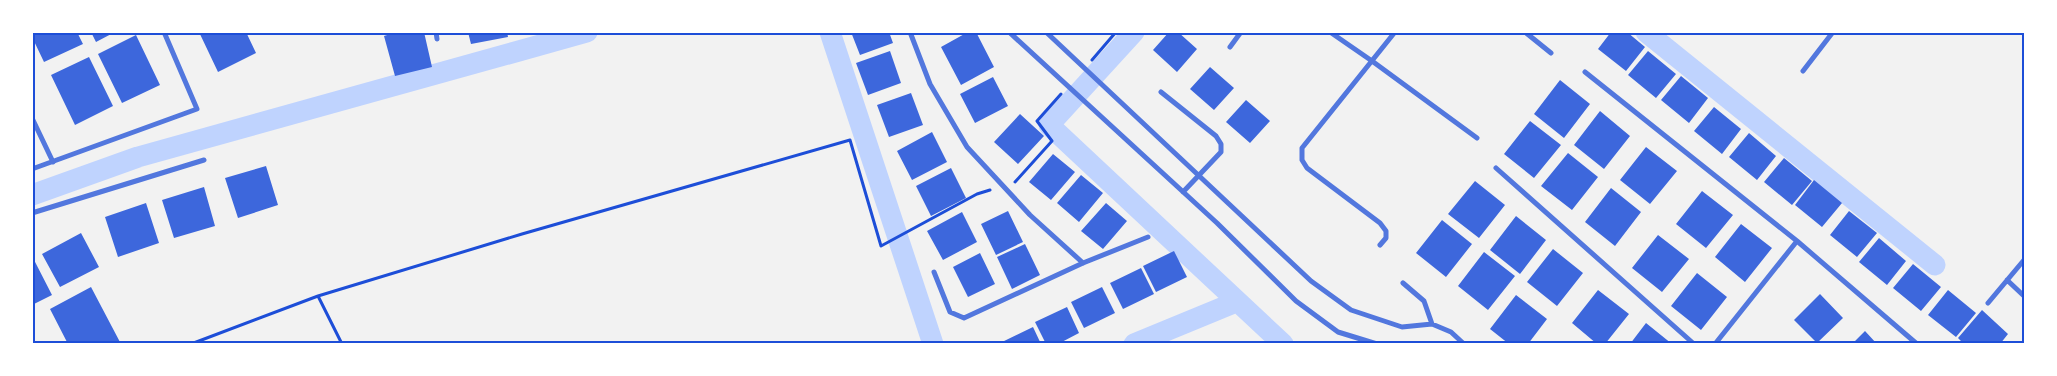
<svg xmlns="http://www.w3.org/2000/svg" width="2057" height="376" font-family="'Varela Round',sans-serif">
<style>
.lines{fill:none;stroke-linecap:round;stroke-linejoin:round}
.canal{stroke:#bfd3fe;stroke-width:21}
.building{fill:#3d67dc}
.path{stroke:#1d4ed8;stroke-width:3}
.minor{stroke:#5277de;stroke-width:5}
.neatline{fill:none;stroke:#1d4ed8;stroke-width:2}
</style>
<rect width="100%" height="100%" fill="#f2f2f2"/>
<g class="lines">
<!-- canal -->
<path class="canal" d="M830,32L933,344
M1134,32L1049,125L1283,344
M1646,32L1935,265
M32,195L138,157L587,32
M1134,344L1236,302"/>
</g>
<!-- building -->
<path class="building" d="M32,32H77L83,44L44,62L32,37Z
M91,32H115L96,42Z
M199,32H246L256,53L218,72Z
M397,32H424L432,67L395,76L384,36Z
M468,32H507L508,37L471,44Z
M851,32H889L893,43L860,55Z
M968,32H976L994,67L961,85L941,47Z
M1169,32H1178L1197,49L1177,72L1153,50Z
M1611,32H1627L1645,47L1626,71L1598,49Z
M136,35L160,85L122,103L98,54Z
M890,51L901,83L868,95L856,63Z
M1648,51L1676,74L1656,98L1628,75Z
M89,57L113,106L75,125L51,75Z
M1210,67L1234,88L1214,110L1190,89Z
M1681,76L1708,98L1689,123L1661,100Z
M993,77L1008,106L975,123L960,94Z
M1560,80L1590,104L1564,138L1534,114Z
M911,93L923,125L889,137L877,105Z
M1246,100L1270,121L1250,143L1226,122Z
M1714,107L1741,129L1722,154L1694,131Z
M1600,111L1630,136L1604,169L1574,145Z
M1020,114L1044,136L1018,164L994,142Z
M1530,121L1561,145L1534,178L1504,154Z
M932,132L947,162L912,180L897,151Z
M1749,133L1776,156L1757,180L1729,157Z
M1646,147L1677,171L1650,204L1620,180Z
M1568,153L1598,177L1572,210L1541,186Z
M1053,154L1075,172L1051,200L1029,182Z
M1784,158L1812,181L1792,205L1764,182Z
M266,166L278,205L238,218L225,178Z
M951,168L966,198L931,216L916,186Z
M1081,175L1103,193L1079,222L1057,203Z
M1814,180L1842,203L1822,227L1795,205Z
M1475,181L1505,205L1479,238L1448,214Z
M204,187L215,226L174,238L162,200Z
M1611,188L1641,212L1615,246L1585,222Z
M1702,191L1733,215L1706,248L1676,224Z
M146,203L159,243L118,257L105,217Z
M1106,203L1127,221L1103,249L1081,231Z
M1008,211L1023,242L996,255L981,224Z
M1849,211L1877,233L1857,257L1830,235Z
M962,212L977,242L943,260L927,231Z
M1516,216L1546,240L1520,274L1490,250Z
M1442,220L1472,244L1446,277L1416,253Z
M1741,224L1772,248L1745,282L1715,257Z
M81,233L99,267L60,287L42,254Z
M1658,235L1689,259L1662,292L1632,268Z
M1879,238L1906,261L1887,285L1859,262Z
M1025,244L1040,275L1012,289L997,257Z
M1553,249L1583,273L1557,306L1527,282Z
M1174,251L1187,277L1156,292L1143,266Z
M1484,252L1515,276L1488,310L1458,286Z
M980,253L995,284L968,297L953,267Z
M32,256L52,295L32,305Z
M1913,264L1941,287L1921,311L1893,288Z
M1141,268L1154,294L1123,309L1110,283Z
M1697,273L1727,297L1701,330L1671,306Z
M91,287L121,344H68L50,309Z
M1102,287L1115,313L1084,328L1071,302Z
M1598,290L1629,314L1605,344H1597L1572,323Z
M1948,290L1976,313L1956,337L1928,315Z
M1820,294L1843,318L1817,343L1794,320Z
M1516,295L1547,319L1528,344H1509L1490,329Z
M1067,307L1079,333L1058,344H1046L1035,322Z
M1982,310L2008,334L2000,344L1968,342L1964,344L1958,338Z
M1646,323L1672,344H1630Z
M1033,327L1041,344H1003L1002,342Z
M1865,331L1877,344H1852Z"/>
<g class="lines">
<!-- path -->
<path class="path" d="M1092,60L1116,32
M1015,182L1052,141L1037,121L1061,94
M318,296L342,344
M191,344L318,296L522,234L850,140L881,246L977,194L990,190"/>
<!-- minor -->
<path class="minor" d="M436,32L437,39
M910,32L930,84L967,147L1030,215L1083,263
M1009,32L1217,223L1296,301L1338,332L1377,344
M1046,32L1311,281L1351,310L1402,327L1432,324L1451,332L1464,344
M1330,32L1372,61L1477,138
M1525,32L1551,53
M1230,47L1241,32
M1803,71L1833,32
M1585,72L1797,241L1917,344
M1161,92L1216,136L1221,144V152L1183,192
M32,118L53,162
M1496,168L1694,344
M32,169L197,109L164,32
M32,213L204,160
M1380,245L1386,238V231L1380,223L1307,168L1302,160V148L1395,32
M934,272L950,312L964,318L1083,263L1148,237
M2007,280L2024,296
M1403,283L1424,301L1432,324
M1988,303L2024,260
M1715,344L1797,241"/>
</g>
<!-- border -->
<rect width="2057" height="376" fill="none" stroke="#ffffff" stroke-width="68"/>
<rect x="34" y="34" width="1989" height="308" class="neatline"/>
</svg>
